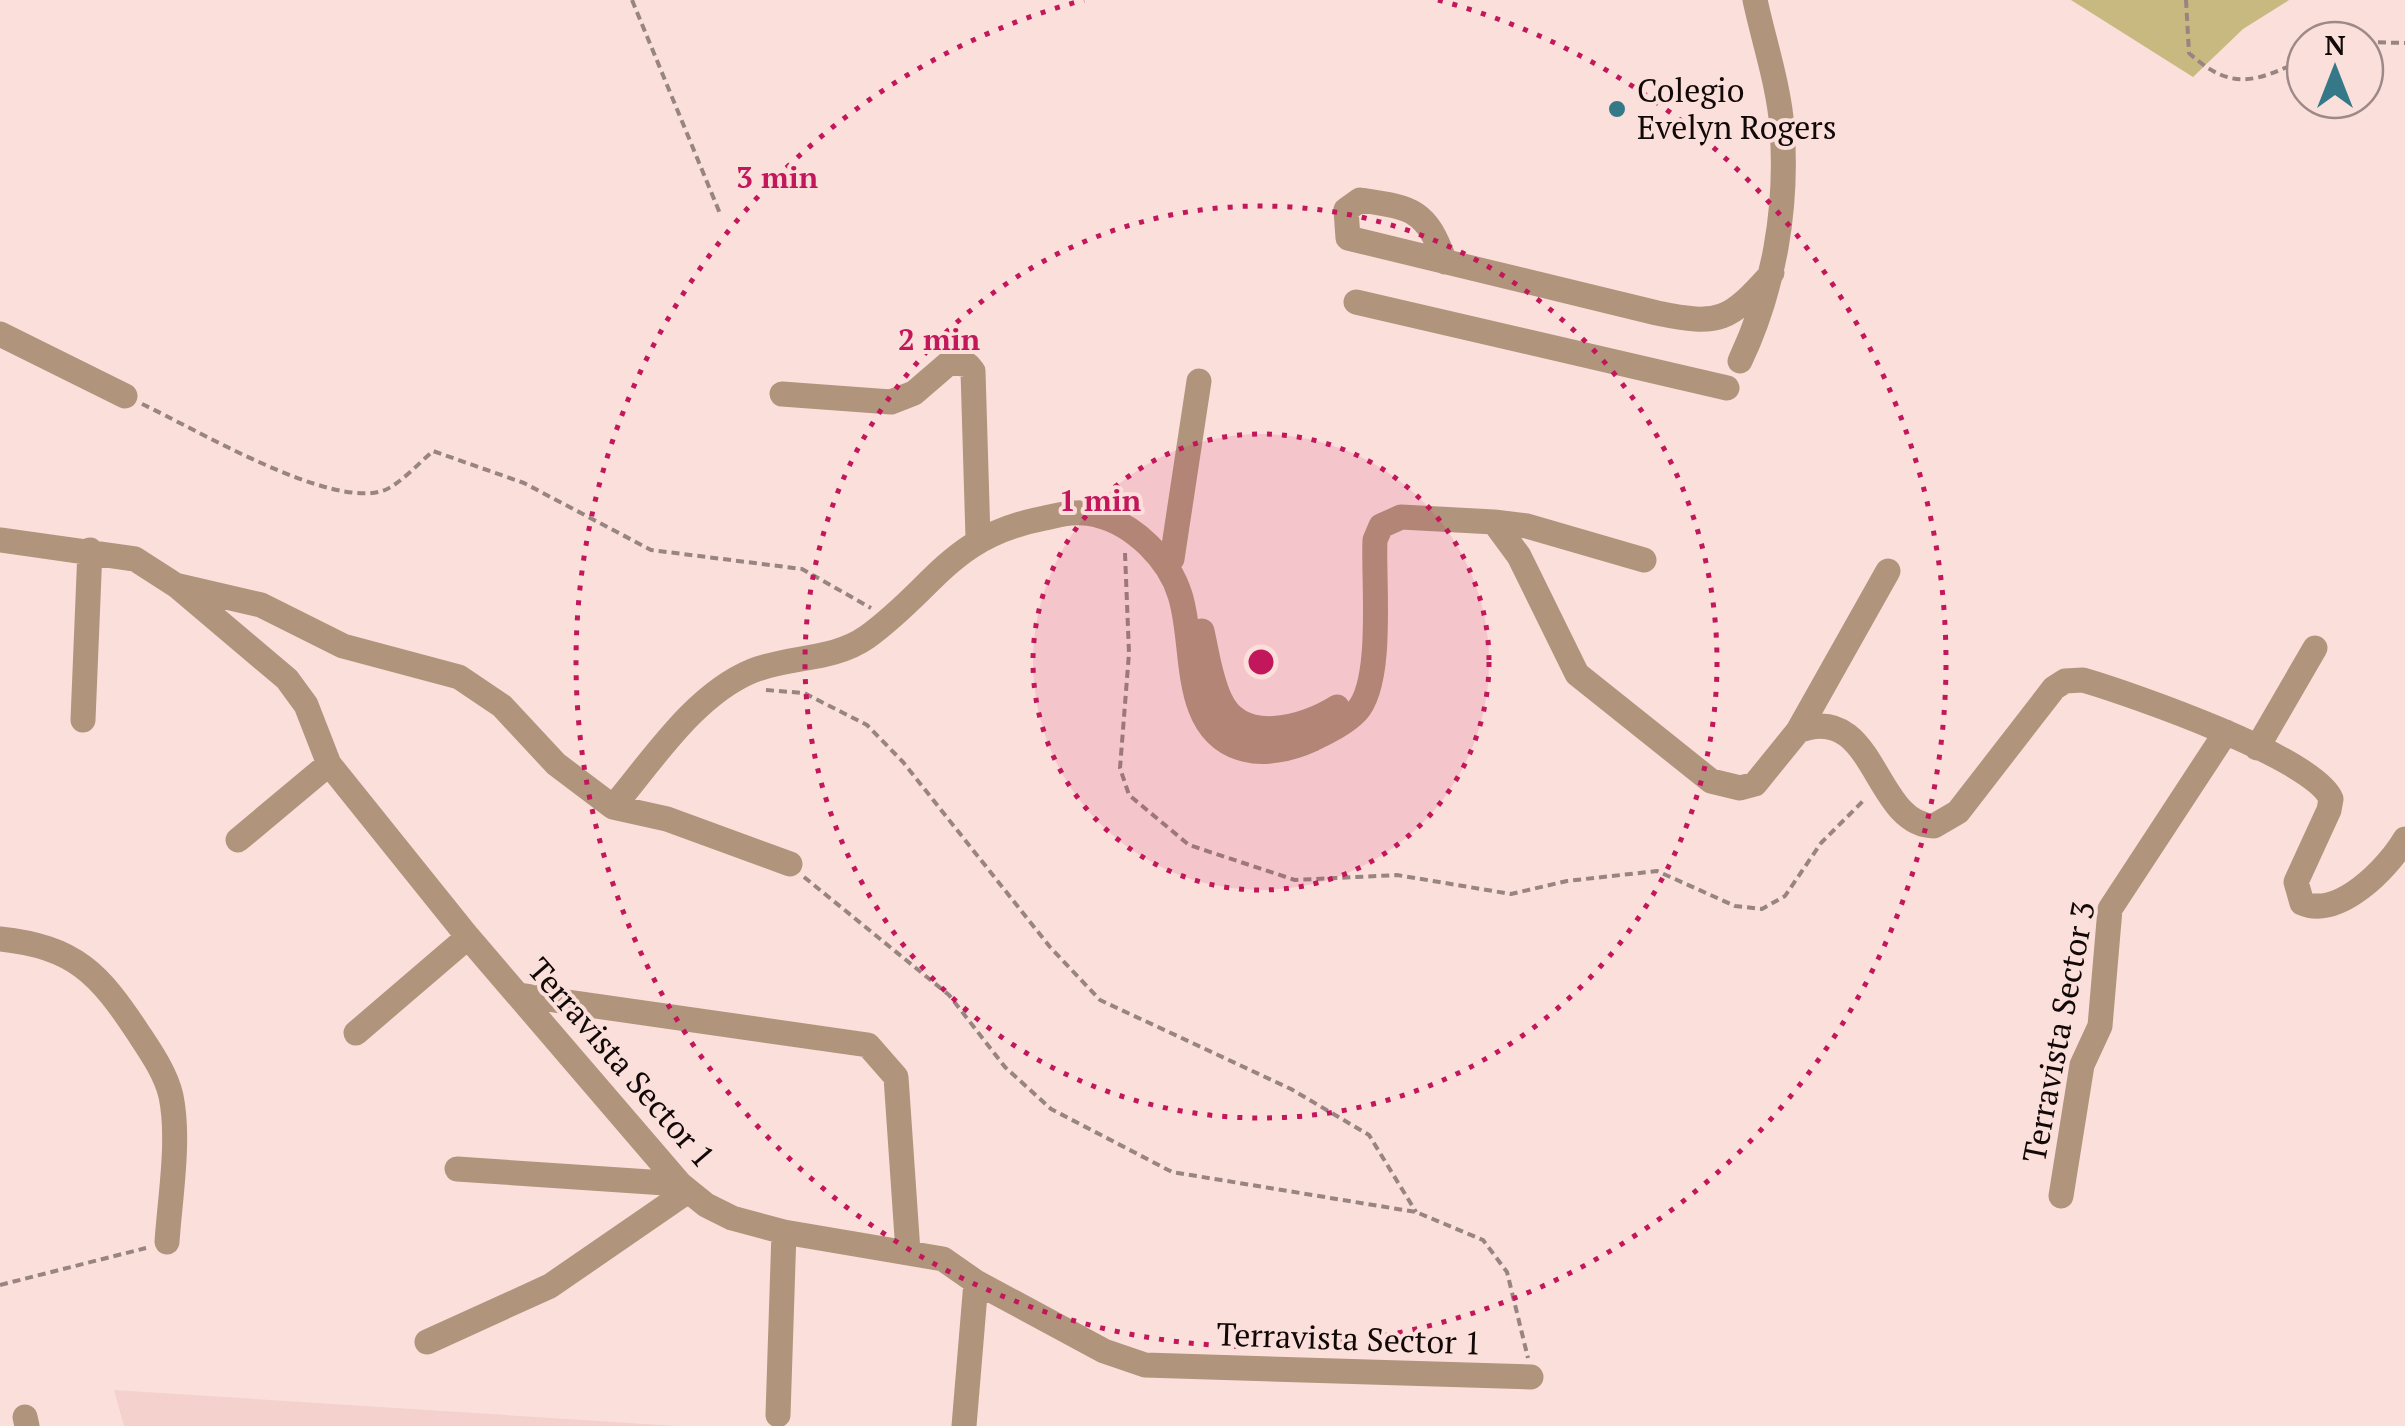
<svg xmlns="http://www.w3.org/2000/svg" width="2405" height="1426" font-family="'PT Serif',serif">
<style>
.built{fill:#f4d1cc}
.green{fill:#c7b980}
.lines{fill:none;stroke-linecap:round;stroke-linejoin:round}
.path{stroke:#988481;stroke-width:4;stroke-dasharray:8 5;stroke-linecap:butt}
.minor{stroke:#b1947c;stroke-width:25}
.ring{fill:none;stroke:#c2185b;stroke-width:5;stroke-dasharray:5 10}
.poi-dot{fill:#357989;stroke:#fbdfdb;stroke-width:4}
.labels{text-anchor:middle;stroke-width:8;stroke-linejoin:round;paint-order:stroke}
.poi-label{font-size:32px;fill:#110908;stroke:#fbdfdb;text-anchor:start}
.street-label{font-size:32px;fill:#110908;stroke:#fbdfdb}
.centre{fill:#c2185b;stroke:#fbdfdb;stroke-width:5}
.ring-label{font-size:30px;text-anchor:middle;font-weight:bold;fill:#c2185b;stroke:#fbdfdb;stroke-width:8;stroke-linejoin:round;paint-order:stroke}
</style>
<rect width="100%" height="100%" fill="#fbdfdb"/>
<!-- built -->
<path class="built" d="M114,1390L676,1426H124Z"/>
<!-- green -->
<path class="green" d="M2071,0H2289L2243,29L2193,77Z"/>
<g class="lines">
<!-- path -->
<path class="path" d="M632,0L721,216
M2186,0L2189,53C2233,93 2256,81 2305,59
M2365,42L2405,43
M142,404C194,428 332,511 385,490C401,483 419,463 433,451L524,483L651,550L802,569L871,608
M1125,553L1129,653L1120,768L1129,795L1189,845L1295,880L1397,875L1511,894L1567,881L1657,871L1735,906L1762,909L1785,896L1821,843L1865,799
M766,690L804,693L867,725L903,762L1050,947L1100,1000L1291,1089L1369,1135L1416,1212
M804,877L949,995L1005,1067L1051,1109L1172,1172L1416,1212L1483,1240L1507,1272L1528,1358
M0,1285L146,1248"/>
<!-- minor -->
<path class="minor" d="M1445,262C1426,209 1413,208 1360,200L1346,210L1348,238L1657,313C1720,326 1729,321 1772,273
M1356,302L1727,388
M0,334L125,396
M1740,361C1774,289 1788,208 1782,128C1779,86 1764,42 1755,0
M782,394L891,402L914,393L950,362L968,365L973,371L978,538
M1494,522L1527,526L1644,560
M0,540L135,559L177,586L287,679L306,705L329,764L468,937L680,1184L706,1205L732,1218L784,1232L943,1259L976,1282L1104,1351L1145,1365L1531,1377
M1172,559L1199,381
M179,586L261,605L343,646L459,677L502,706L556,764L613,807L667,819L790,864
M1202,631C1207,653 1210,678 1220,699C1240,746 1304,728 1337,707
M83,720L90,550
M1798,731L1888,571
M2257,748L2315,648
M613,807C652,761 694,695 752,671C789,656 833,661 867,637C936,587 950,536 1045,518C1062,514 1079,510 1097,515C1134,524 1169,559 1180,595C1196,644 1180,728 1240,748C1263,756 1291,749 1313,739C1327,732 1346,723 1357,711C1384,681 1373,581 1375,540L1381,526L1401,517L1494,522L1519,556L1577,674L1711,781L1740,788L1755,784L1798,731C1876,700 1873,825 1934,826L1958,812L2054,688L2065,681L2083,680C2131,694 2315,758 2331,799L2329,810L2296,882L2302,903C2339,919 2388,868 2405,839
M238,840L329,764
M0,939C75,947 99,973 139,1034C151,1052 166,1074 171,1096C180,1140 170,1197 167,1242
M519,995L868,1045L896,1077L908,1252
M356,1033L468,937
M457,1169L680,1184
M2061,1196L2082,1065L2100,1026L2110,909L2226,732
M427,1342L550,1286L688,1191
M778,1415L784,1232
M25,1417L27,1426
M964,1426L976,1282"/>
</g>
<!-- distance rings -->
<circle cx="1261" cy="662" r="228" fill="#c2185b" fill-opacity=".12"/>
<g class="ring">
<circle cx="1261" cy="662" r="228"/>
<circle cx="1261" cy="662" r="456"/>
<path d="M1438 0A685 685 0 1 1 1084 0"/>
</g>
<!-- markers -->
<circle class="poi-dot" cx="1617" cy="109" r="10"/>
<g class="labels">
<!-- poi labels -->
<g class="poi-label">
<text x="1637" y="102">Colegio<tspan x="1637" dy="37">Evelyn Rogers</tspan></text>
</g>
<!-- street labels -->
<g class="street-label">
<text transform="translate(2059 1032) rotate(-79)" y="11">Terravista Sector 3</text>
<text transform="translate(621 1063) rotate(49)" y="11">Terravista Sector 1</text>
<text transform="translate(1349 1339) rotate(2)" y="11">Terravista Sector 1</text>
</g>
</g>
<circle cx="1261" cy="662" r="15" class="centre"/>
<g class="ring-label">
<text x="777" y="188">3 min</text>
<text x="939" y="350">2 min</text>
<text x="1100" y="511">1 min</text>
</g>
<!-- north arrow -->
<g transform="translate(2335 70)"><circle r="48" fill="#fbdfdb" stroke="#9d8987" stroke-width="2.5"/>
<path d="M0-8L18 38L0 25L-18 38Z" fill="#357989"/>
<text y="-15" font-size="28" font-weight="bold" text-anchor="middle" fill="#110908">N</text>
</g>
</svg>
